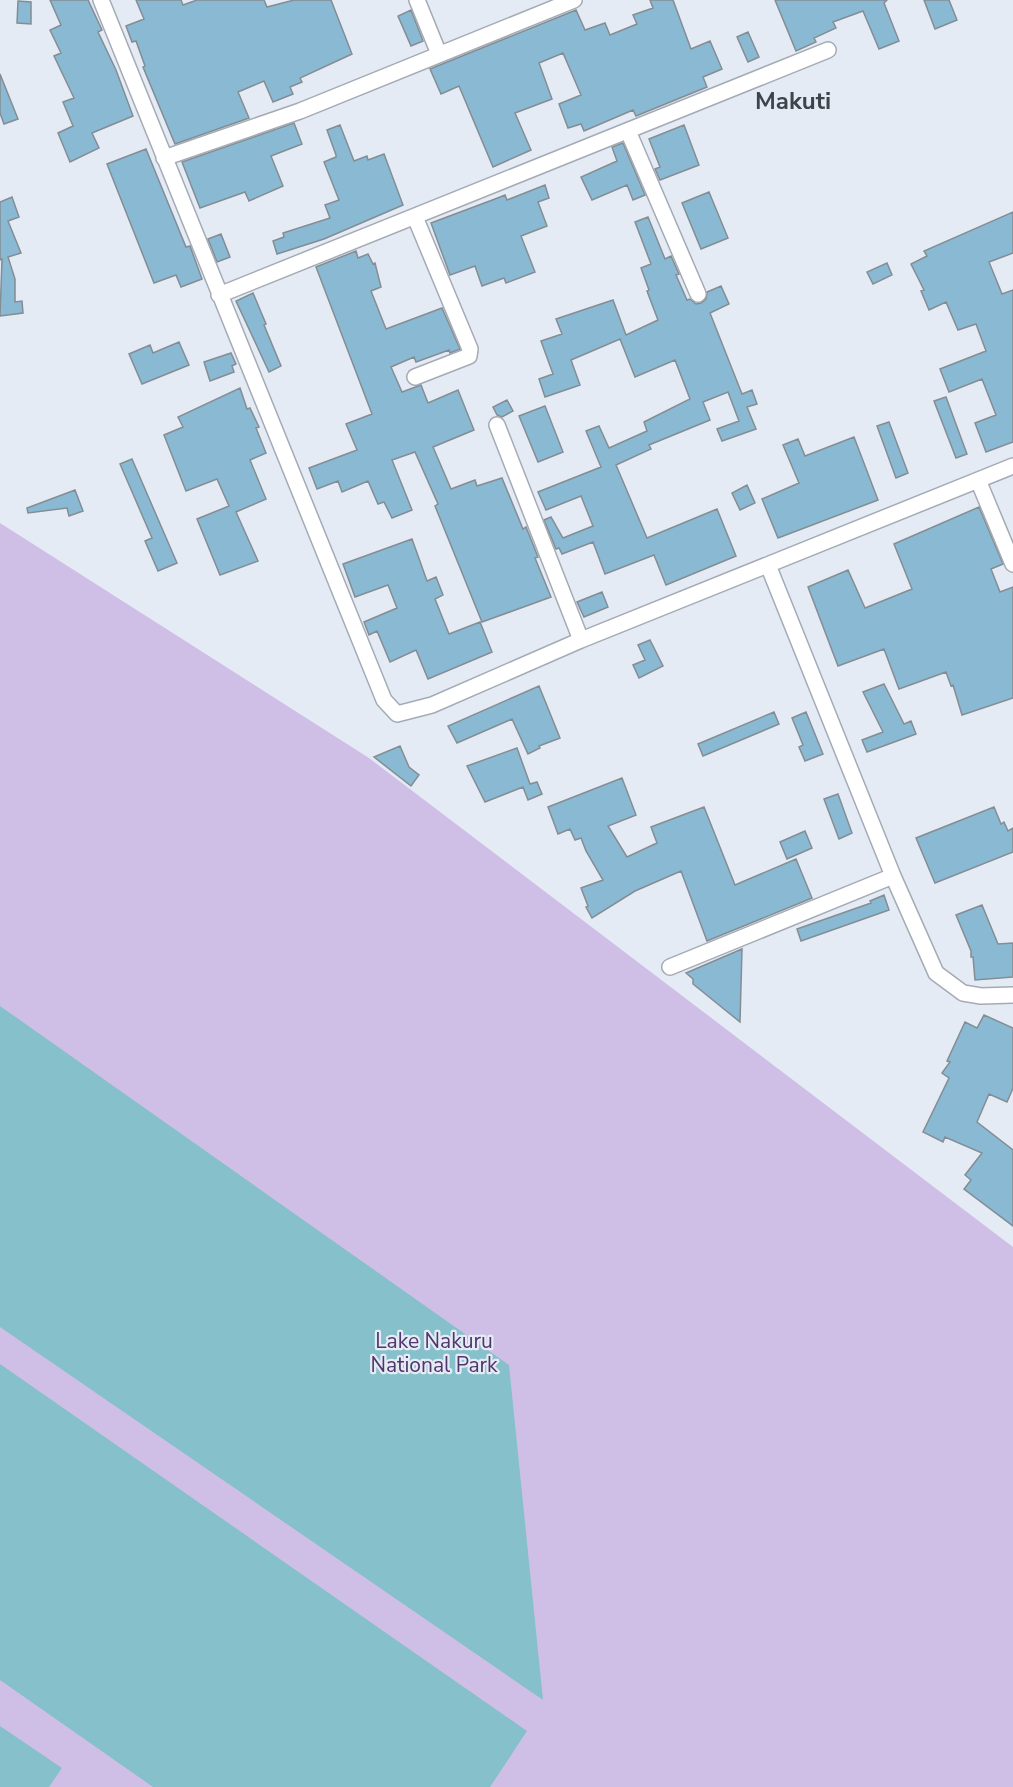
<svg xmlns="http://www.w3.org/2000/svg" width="1013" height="1787" font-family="'Nunito Sans',sans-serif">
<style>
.green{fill:#cfbfe6}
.water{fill:#85c0cb}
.building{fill:#8ab9d4;stroke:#838d93;stroke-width:1.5}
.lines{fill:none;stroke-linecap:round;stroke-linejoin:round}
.street-casing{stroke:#a5abb4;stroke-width:18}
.street{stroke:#fff;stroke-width:15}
.labels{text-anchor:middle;stroke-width:4.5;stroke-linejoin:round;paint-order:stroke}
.park-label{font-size:21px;fill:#50366c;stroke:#e5ebf5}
.quarter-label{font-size:24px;font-weight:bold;fill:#3f444c;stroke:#e5ebf5}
</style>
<rect width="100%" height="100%" fill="#e5ebf5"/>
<!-- green -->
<path class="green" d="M0,523L369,758L1013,1247V1787H0Z"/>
<!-- water -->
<path class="water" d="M0,1006L509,1365L543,1700L0,1327Z
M0,1364L527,1731L490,1787H153L0,1680Z
M0,1726L62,1768L49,1787H0Z"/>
<!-- building -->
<path class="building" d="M50,0H88L102,30L98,32L116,70L133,116L92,133L99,148L70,162L58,133L73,126L63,102L74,98L54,56L61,53L50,30L61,25Z
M136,0H181L183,5L197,0H264L267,7L294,0H331L352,54L300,78L302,82L290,87L293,94L273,102L264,81L238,92L249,118L175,144L143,67L145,66L136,41L132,42L126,26L144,19Z
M650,0H673L691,49L710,41L722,69L703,77L707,87L636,116L633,110L584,131L581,124L568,128L559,104L581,95L563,53L539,63L552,99L515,113L531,150L493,167L459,86L441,94L430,69L576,10L585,30L605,23L610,35L637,24L633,15L653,8Z
M775,0H887L884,3L899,41L879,49L863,11L833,22L836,28L814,38L816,42L796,51Z
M924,0H949L957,20L935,29Z
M18,1L31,2V24L17,23Z
M411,10L423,41L411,46L398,16Z
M748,32L759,57L748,62L737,37Z
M0,74L18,119L4,124L0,113Z
M294,123L302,144L271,156L283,186L249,201L245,192L200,208L182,162Z
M340,125L354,161L367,156L368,160L384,154L403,205L324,239L277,254L273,241L284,237L283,233L330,218L325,205L339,200L324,162L336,157V155L327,130Z
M684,125L699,165L660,180L655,169L660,167L649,139Z
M623,143L645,195L633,200L627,185L592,200L581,177L617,161L612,147Z
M146,149L186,247L190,246L202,279L181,287L176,275L154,283L107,164Z
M545,185L549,198L538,202L547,226L521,236L535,272L506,283L504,278L482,286L475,266L450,275L431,223L495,199L505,195L507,200Z
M709,192L728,238L701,249L682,203Z
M12,197L19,217L8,221L21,253L8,257L15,279V302L22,301L23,313L0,316L2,259L0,260V202Z
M1013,212V253L989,262L1002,294L1013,290V442L986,452L975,423L996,415L982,379L949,392L940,369L986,351L976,324L958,330L946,302L929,310L921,291L924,290L911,264L927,256L924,251Z
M648,217L665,259L671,256L679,274L676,275L687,300L690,299L696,304L701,303L706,299L707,292L721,286L729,304L710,313L742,394L752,390L757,404L747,407L756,429L722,441L717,429L739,421L728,392L703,402L710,420L649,445L651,449L616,465L647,538L717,509L736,556L666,585L654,555L605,574L593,542L562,554L559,548L556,549L544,520L551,517L563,538L593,526L581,496L546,510L538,492L601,467L586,431L599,426L609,448L647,431L644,422L690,399L675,360L635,377L620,339L571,360L580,385L545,397L539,379L553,374L541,341L562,334L556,319L613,300L626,335L658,320L647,291L649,290L641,268L651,264L635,222Z
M221,234L230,257L217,262L208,239Z
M356,251L358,258L368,254L373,264L375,263L381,287L371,291L386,329L442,308L460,349L450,353L449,350L416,362L414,357L391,367L402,392L421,385L428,403L458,390L474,430L433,447L451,489L475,480L477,486L502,478L523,529L526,527L538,557L535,558L551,597L482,622L435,506L438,504L415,452L392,460L412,510L392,518L384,502L378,504L368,481L342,492L338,481L317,489L309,468L357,450L346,424L372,414L316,267Z
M887,263L892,275L873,284L867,272Z
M253,293L266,324L264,325L281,366L269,372L236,301Z
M179,342L189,365L142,384L129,354L150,345L153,353Z
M231,353L236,364L232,366L234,372L210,381L204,362Z
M240,388L247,409L250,408L259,427L256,428L266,453L250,460L266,499L236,512L258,561L220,575L197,519L229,506L217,479L186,491L164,435L183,427L178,417Z
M946,397L967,454L956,458L934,401Z
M507,400L513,411L502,417L497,415L493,407Z
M545,406L563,452L538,462L519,416Z
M889,422L908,473L896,478L877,426Z
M854,437L878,500L778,538L762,499L799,483L783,445L798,439L805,456Z
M132,459L177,563L158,571L145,541L152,538L120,464Z
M747,485L755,503L740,510L732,493Z
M75,490L83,511L69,516L67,508L28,513L27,508Z
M979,507L1003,564L991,569L1000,592L1013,587V698L962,715L953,685L951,686L946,672L899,689L884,649L838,666L808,587L848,570L865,608L912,589L894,544Z
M412,539L427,581L436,577L443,595L435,599L449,634L480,622L492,652L428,679L416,650L390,662L377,631L369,635L364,622L397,608L388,585L355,597L343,564Z
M602,592L608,607L584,617L577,602Z
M650,640L663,666L639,678L633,665L645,660L638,645Z
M884,684L904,724L911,721L916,734L867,752L862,740L883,732L863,692Z
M539,686L560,738L539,746L540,748L528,754L512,719L457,743L448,726Z
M774,712L779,724L703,756L698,744Z
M806,712L823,754L805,761L799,747L803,745L792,718Z
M400,746L409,767L419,775L411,786L374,757Z
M517,748L530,784L537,782L542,794L528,800L523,787L485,802L467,766Z
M622,778L636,815L608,826L627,857L657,843L651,827L704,807L735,885L796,859L812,898L707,941L681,871L635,891L592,918L586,907L588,906L581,888L603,880L586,851L581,838L575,840L570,829L558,834L548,807Z
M838,794L852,833L839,839L824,799Z
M994,807L1001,824L1004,822L1008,831L1013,828V852L935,883L916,838Z
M805,831L812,848L787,859L780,842Z
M884,895L889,910L801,941L797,929L871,903L870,901Z
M982,905L998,944L1013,943V977L975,980L973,957H971V951L956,915Z
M742,949L740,1022L693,984V979L686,973Z
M984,1015L1013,1028V1088L1007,1102L989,1094L977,1122L1013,1150V1226L964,1189L971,1180L965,1175L982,1153L945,1137L943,1142L923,1132L949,1078L942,1073L950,1062L947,1061L965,1022L977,1028Z"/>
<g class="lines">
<defs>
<path id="street" d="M101,0L384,700L397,714L432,705L581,640L1013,466
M417,0L439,54
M628,131L698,294
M164,158L300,111L574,0
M219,295L828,50
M415,377L469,356L470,349L415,217
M497,425L581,640
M978,480L1013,564
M768,565L893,876L936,973L963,993L981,996L1013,995
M670,967L893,876"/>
</defs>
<!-- street casing -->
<use href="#street" class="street-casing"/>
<!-- street -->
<use href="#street" class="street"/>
</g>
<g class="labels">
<!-- park labels -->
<g class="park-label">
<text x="434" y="1348">Lake Nakuru<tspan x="434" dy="24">National Park</tspan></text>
</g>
<!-- quarter labels -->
<g class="quarter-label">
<text x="793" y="109">Makuti</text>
</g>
</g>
</svg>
